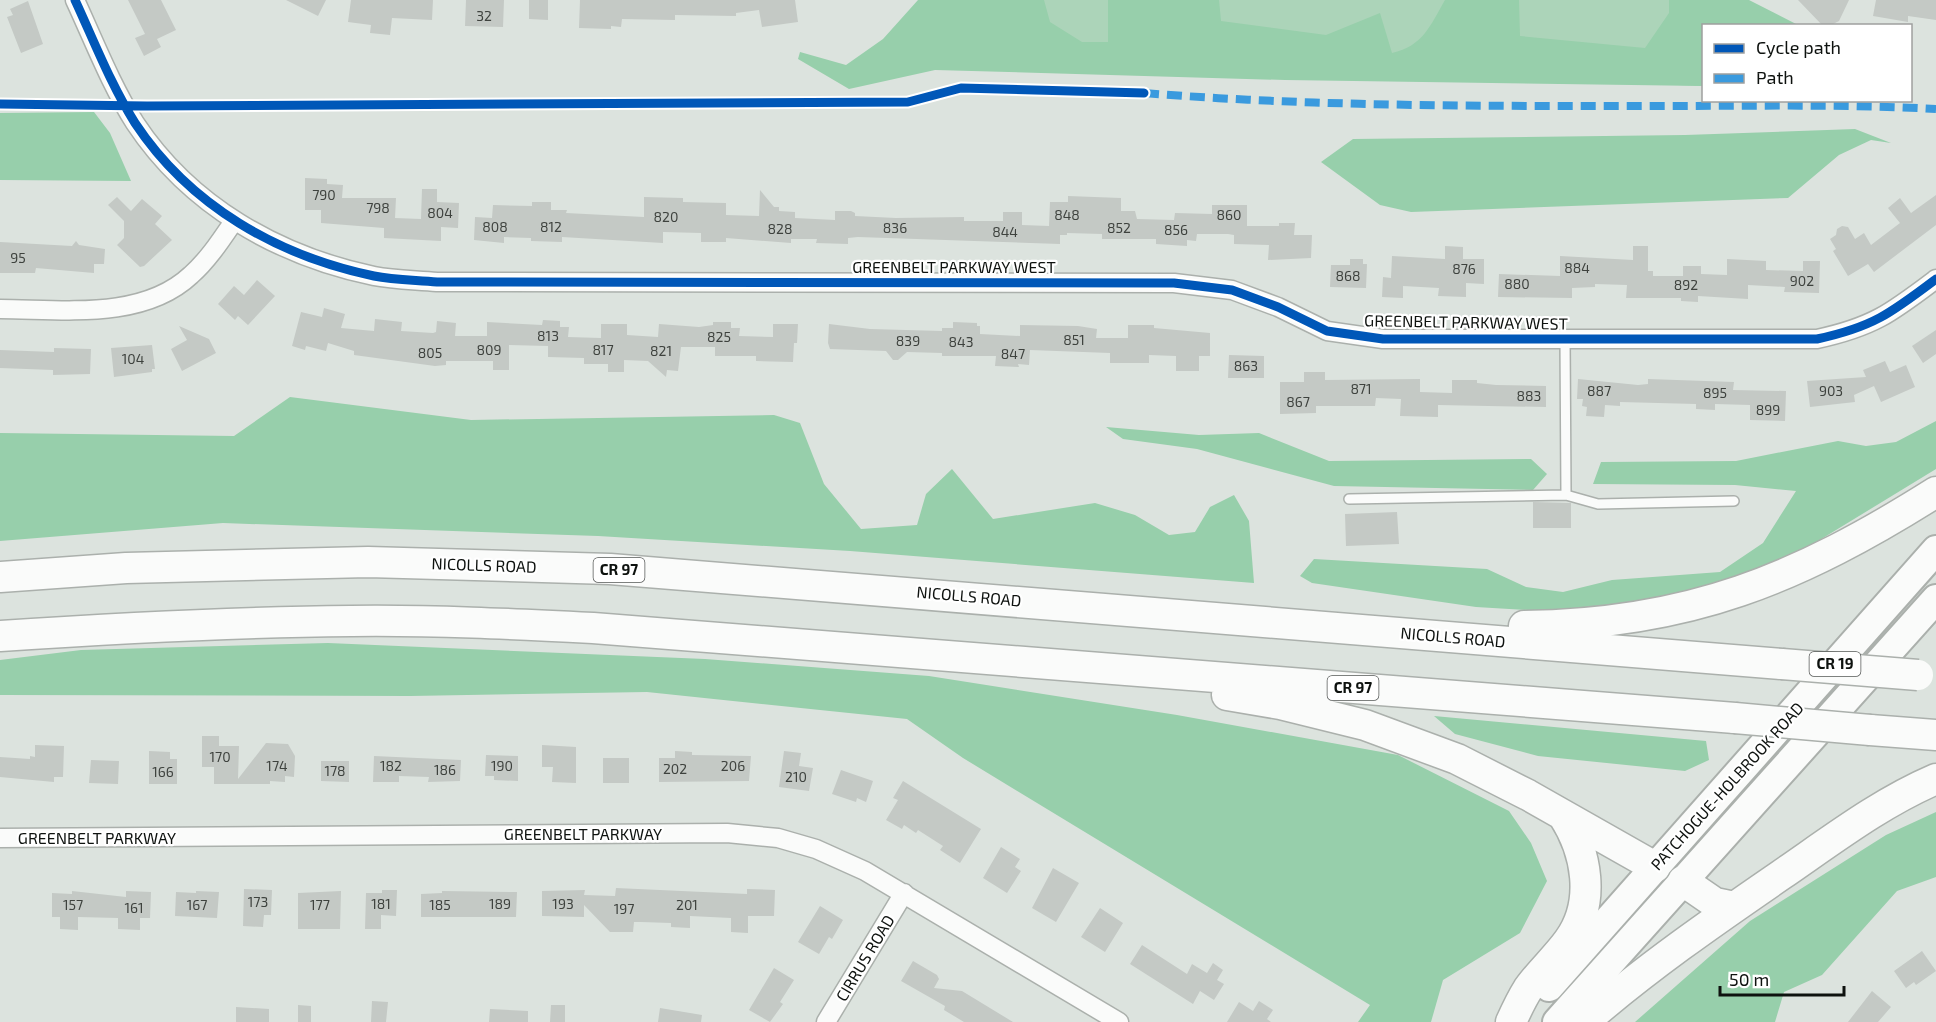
<svg xmlns="http://www.w3.org/2000/svg" width="1936" height="1022" font-family="'Exo 2',sans-serif">
<style>
.green{fill:#acd4b9}
.forest{fill:#97cfab}
.building{fill:#c4c9c5}
.lines{fill:none;stroke-linecap:round;stroke-linejoin:round}
.service-casing{stroke:#abb0ac;stroke-width:12}
.minor-casing{stroke:#abb0ac;stroke-width:21}
.primary-casing{stroke:#abb0ac;stroke-width:32}
.trunk-casing{stroke:#abb0ac;stroke-width:33}
.service{stroke:#fafbfa;stroke-width:9}
.minor{stroke:#fafbfa;stroke-width:18}
.primary{stroke:#fafbfa;stroke-width:28}
.trunk{stroke:#fafbfa;stroke-width:30}
.trunk-bridge-casing{stroke:#abb0ac;stroke-width:33;stroke-linecap:butt}
.trunk-bridge{stroke:#fafbfa;stroke-width:30}
.quiet{stroke:#3a9ade;stroke-width:8;stroke-dasharray:15 8;stroke-linecap:butt}
.cycleway-casing{stroke:#fff;stroke-width:13}
.cycleway{stroke:#0057b8;stroke-width:9}
.labels{text-anchor:middle;stroke-width:4.5;stroke-linejoin:round;paint-order:stroke}
.number-label{font-size:14px;fill:#3e423e}
.shield{fill:#fff;stroke:#565957;stroke-width:1.5}
.shield-label{font-size:15px;font-weight:bold;fill:#0e120f}
.street-label{font-size:16px;fill:#0e120f;stroke:#fff}
</style>
<rect width="100%" height="100%" fill="#dce3de"/>
<!-- green -->
<path class="green" d="M973,0H1707L1704,26L1703,86L959,57Z"/>
<!-- forest -->
<path class="forest" d="M918,0H1044L1050,22L1082,42H1108V0H1219L1221,21L1326,35L1380,13L1392,53C1423,46 1430,26 1445,0H1519L1520,36L1645,48L1669,13V0H1749L1798,25L1704,26L1703,86L1285,80L935,70L849,89L798,59L800,52L846,65L883,39Z
M94,112L110,133L131,181L0,180V113Z
M1855,129L1891,143L1871,140L1839,155L1788,198L1411,212L1380,205L1321,162L1353,139L1685,135Z
M290,397L471,420L774,415L800,423L824,484L861,529L917,525L926,494L952,469L993,519L1095,503L1135,515L1169,535L1195,532L1210,507L1234,495L1249,521L1254,583L850,551L598,536L223,523L0,541V433L234,436Z
M1936,421V469L1782,563L1660,599L1560,612L1476,607L1312,583L1300,576L1314,559L1487,569L1526,587L1563,592L1612,580L1720,572L1763,543L1796,491L1735,485L1593,484L1601,462L1736,461L1838,441L1866,446L1896,442Z
M1106,427L1199,435L1259,433L1329,461L1531,459L1547,474L1533,490L1334,486L1197,449L1123,439Z
M328,643L705,659L929,676L1177,715L1398,755L1509,811L1531,843L1547,881L1520,933L1443,980L1431,1022H1358L1370,1005L963,758L907,719L647,692L410,696L0,695V660L81,650Z
M1434,716L1706,741L1709,760L1685,771L1538,756L1455,734Z
M1936,812V877L1897,891L1822,975L1784,992L1775,1022H1635L1750,921L1886,835Z"/>
<!-- building -->
<path class="building" d="M128,0H161L176,30L157,39L161,47L144,56L135,38L145,34Z
M286,0H326L318,16Z
M351,0H433L432,20L392,18L390,35L370,33L371,25L348,22Z
M466,0H504L503,27L465,26Z
M529,0H548V20L529,19Z
M580,0H795L798,22L762,27L759,10L736,13V16L675,15V20L622,19L621,27L611,26V29L579,28Z
M1798,0H1849L1839,21L1829,26H1823Z
M1876,0H1936V20L1908,16V22L1873,16Z
M28,1L43,44L21,53L7,17L13,15L10,9Z
M305,178L327,179V184L343,185L342,198H396L395,218L421,219L422,189H437V202L459,203L458,228L441,227V241L384,238V228L321,223V210H305Z
M760,190L774,207H779V211L795,212V218L835,220V211H851L855,213V216L896,218L964,217V221H1003V212H1022V225L1049,226L1050,202H1068V196L1121,198V211H1135L1137,219L1174,220L1175,213L1212,214V205H1247V226H1279V223H1295L1294,235H1312L1311,258L1268,260L1269,245L1234,244V235L1228,234H1197L1196,241L1187,240V246L1156,244V239H1102V234L1067,233V235H1060V244L858,237L848,238V244L816,243L817,239H791V243L726,238V242H701V233L663,232V243L562,237V242L531,241V238L504,237V243L474,240L475,217L492,218L493,205L532,206V202H551V210H567L566,213L644,217V197L683,198V202L726,203V215L759,216Z
M1936,195V225L1874,272L1868,264L1848,276L1833,251L1836,249L1830,239L1836,235L1837,229L1842,226L1848,227L1855,239L1864,233L1871,245L1900,223L1888,208L1900,198L1911,213Z
M117,197L131,211L142,199L162,216L155,224L172,240L144,266L140,267L117,245L124,238V221L108,205Z
M76,241L79,245L105,249L104,264H94V273L36,268L35,273H0V242L72,246Z
M1445,246L1463,247V259H1484V284L1466,283V297L1438,296L1439,288L1403,286V298L1382,297L1383,277L1391,278L1392,256L1445,259Z
M1633,246H1648V271H1653V276H1683V266H1701V274L1727,275V259L1766,261V270L1803,271V261H1820L1819,293L1784,292L1785,287L1748,285V299L1698,296V302L1681,301V298H1626L1627,285L1595,284V287L1572,288V298L1498,297L1499,274L1560,276V256L1633,260Z
M1350,259H1363V264H1367L1366,288L1330,287L1331,265H1350Z
M257,280L275,296L248,325L238,316L235,320L218,304L234,286L244,295Z
M324,308L345,314L341,328L374,331L375,319L402,322L401,331L433,333L436,332L437,321L456,323L455,336H487V322L542,325L543,320L560,321V327H569L568,337L601,338V324H627V335L658,337L659,324L699,327L713,325V322H731V328H740L739,336L773,337V324H798L797,343H794L793,362L756,361V356H715V347H681L678,371L667,370L666,377L648,361L624,360V372H608V364H584V358L548,357V346L509,345V370H493V361H446V365L435,366L354,355V351L328,343L326,351L306,346L305,350L292,346L301,312L322,317Z
M953,322L977,323V326H980V334L1020,336V325L1078,326L1097,329L1096,338H1128V325H1154V328L1210,333V356H1199V371H1176V356L1149,355V363H1110V353L1030,350L1029,365L1018,364L1019,367L995,366L996,356H942V353L907,352L898,360H893L886,351L830,349L828,343L829,324L870,329L942,331V328H953Z
M179,326L209,339L216,353L182,371L171,349L187,340Z
M1936,330V354L1923,363L1912,346Z
M152,345L155,369H152V372L114,377L111,348Z
M54,348L91,349L90,374L53,375V370L0,368V350L54,352Z
M1229,355L1264,356V378H1228Z
M1885,361L1890,372L1906,365L1915,387L1881,402L1874,386L1854,395L1855,402L1810,407L1807,381L1866,377L1863,370Z
M1304,372H1325V380L1420,379V392L1452,393V380H1477V383L1496,385L1546,386V407L1438,405V417L1400,416L1401,399L1376,398L1375,406H1316V413L1280,414V382H1304Z
M1578,379L1638,385L1648,384V379L1734,382L1733,390L1786,391L1785,421L1750,420V405L1715,404V410L1696,409V404L1620,402V406L1605,405L1604,417L1586,416L1587,407L1582,406L1583,399H1577Z
M1533,502L1571,503V528H1533Z
M1397,512L1399,544L1346,546L1345,514Z
M202,736H219V746H239L238,779L266,743L288,744L295,756L294,777L285,776V782L270,781V784H214V767H202Z
M35,745L64,746L63,777H54V782L0,777V757L30,759V756L35,757Z
M542,745L576,747V783L552,782L553,767H542Z
M149,751L170,752V759H177V784H149Z
M675,751L692,752V755L751,756L749,781L659,782V758H675Z
M784,751L801,753L799,766L813,768L809,791L779,787Z
M486,755L518,756V781L494,780V776H485Z
M374,756L461,760L460,781L428,782L429,777L399,776V782H373Z
M603,758H629V783H603Z
M91,760L119,761L118,784L89,783Z
M321,761H349V782L321,781Z
M841,770L873,781L866,802L857,798L856,802L832,794Z
M903,781L981,829L960,863L940,850L943,846L918,830L916,833L904,825L902,829L886,820L898,800L893,798Z
M1001,847L1020,859L1015,867L1021,871L1007,893L983,878Z
M1053,868L1079,883L1056,922L1032,908Z
M616,888L747,894V889L775,890L774,916H748V933L731,932V918L690,916V928L671,927V923L641,922H634L633,932H610L584,905V917L542,916V891L585,890L584,895L615,896Z
M244,889L272,890L271,915H264L263,927L243,926Z
M382,890H397L396,916L381,915V929H365L366,893H382Z
M72,891L126,897V891L151,892L150,918H140V930L118,929V918L78,917V930L60,929V917H52V893L72,894Z
M196,891L219,892L217,918L175,916L176,892L196,893Z
M341,891L340,929H298V893Z
M442,891L517,892L516,917H421V894L442,893Z
M820,906L843,920L832,939L829,937L819,954L798,942Z
M1100,908L1123,923L1105,952L1081,937Z
M1142,945L1187,974L1192,964L1207,973L1213,963L1223,970L1217,980L1224,984L1214,1000L1200,991L1193,1004L1130,964Z
M1922,951L1936,971L1916,985L1914,982L1906,988L1894,971Z
M913,961L937,975L939,979L934,988L962,991L1013,1022H964L944,1010L945,1006L901,981Z
M774,968L794,980L780,1002L783,1004L770,1022L749,1010Z
M1872,991L1891,1007L1878,1022H1848Z
M372,1001L388,1002L386,1022H371Z
M1259,1001L1273,1010L1267,1019L1271,1022H1227L1239,1002L1253,1011Z
M298,1005L311,1006V1022H298Z
M551,1005H565V1022H550Z
M236,1007L269,1009V1022H236Z
M660,1008L702,1015L701,1022H658Z
M490,1009L528,1011V1022H489Z"/>
<g class="lines">
<defs>
<path id="service" d="M1566,495L1598,504L1734,501
M1349,499L1566,495L1565,338"/>
<path id="minor" d="M75,0C94,41 111,85 135,123C190,206 278,256 374,276C394,280 416,280 437,282L1174,283L1232,290L1278,307L1327,331L1383,339H1817C1873,327 1891,313 1936,279
M0,309C61,309 142,321 191,275C208,260 221,240 234,221
M0,838L727,833L778,838L816,849L865,871L1119,1022
M826,1022L904,893"/>
<path id="primary" d="M1549,987L1936,550
M1557,1022L1936,599"/>
<path id="trunk" d="M0,577L126,568L368,562L610,569L1782,664
M1524,626C1689,624 1798,579 1936,492
M0,636C117,628 234,622 351,621C432,620 513,624 593,628L1735,718
M1227,695L1280,704L1365,725L1457,759L1528,795L1655,867
M1870,730L1936,735
M1683,881L1715,903L1734,907
M1511,1022C1516,1011 1521,1000 1528,989C1540,972 1557,957 1569,940C1596,902 1587,852 1563,815
M1584,1022C1646,968 1714,921 1781,875C1832,840 1880,803 1936,779"/>
</defs>
<!-- service casing -->
<use href="#service" class="service-casing"/>
<!-- minor casing -->
<use href="#minor" class="minor-casing"/>
<!-- primary casing -->
<use href="#primary" class="primary-casing"/>
<!-- trunk casing -->
<use href="#trunk" class="trunk-casing"/>
<!-- service -->
<use href="#service" class="service"/>
<!-- minor -->
<use href="#minor" class="minor"/>
<!-- primary -->
<use href="#primary" class="primary"/>
<!-- trunk -->
<use href="#trunk" class="trunk"/>
<defs>
<path id="trunk-bridge" d="M1782,664L1918,675
M1735,718L1870,730"/>
</defs>
<!-- trunk-bridge casing -->
<use href="#trunk-bridge" class="trunk-bridge-casing"/>
<!-- trunk-bridge -->
<use href="#trunk-bridge" class="trunk-bridge"/>
<!-- quiet -->
<path class="quiet" d="M1144,93C1317,107 1491,106 1664,106C1755,106 1845,104 1936,109"/>
<defs>
<path id="cycleway" d="M75,0C94,41 111,85 135,123C190,206 278,256 374,276C394,280 416,280 437,282L1174,283L1232,290L1278,307L1327,331L1383,339H1817C1873,327 1891,313 1936,279
M0,104L147,106L908,102L961,88L1144,93"/>
</defs>
<!-- cycleway casing -->
<use href="#cycleway" class="cycleway-casing"/>
<!-- cycleway -->
<use href="#cycleway" class="cycleway"/>
</g>
<g class="labels">
<!-- number labels -->
<g class="number-label">
<text x="484" y="21">32</text>
<text x="324" y="200">790</text>
<text x="378" y="213">798</text>
<text x="440" y="218">804</text>
<text x="1067" y="220">848</text>
<text x="1229" y="220">860</text>
<text x="666" y="222">820</text>
<text x="495" y="232">808</text>
<text x="551" y="232">812</text>
<text x="895" y="233">836</text>
<text x="1119" y="233">852</text>
<text x="780" y="234">828</text>
<text x="1176" y="235">856</text>
<text x="1005" y="237">844</text>
<text x="18" y="263">95</text>
<text x="1577" y="273">884</text>
<text x="1464" y="274">876</text>
<text x="1348" y="281">868</text>
<text x="1802" y="286">902</text>
<text x="1517" y="289">880</text>
<text x="1686" y="290">892</text>
<text x="548" y="341">813</text>
<text x="719" y="342">825</text>
<text x="1074" y="345">851</text>
<text x="908" y="346">839</text>
<text x="961" y="347">843</text>
<text x="489" y="355">809</text>
<text x="603" y="355">817</text>
<text x="661" y="356">821</text>
<text x="430" y="358">805</text>
<text x="1013" y="359">847</text>
<text x="133" y="364">104</text>
<text x="1246" y="371">863</text>
<text x="1361" y="394">871</text>
<text x="1599" y="396">887</text>
<text x="1831" y="396">903</text>
<text x="1715" y="398">895</text>
<text x="1529" y="401">883</text>
<text x="1298" y="407">867</text>
<text x="1768" y="415">899</text>
<text x="220" y="762">170</text>
<text x="277" y="771">174</text>
<text x="391" y="771">182</text>
<text x="502" y="771">190</text>
<text x="733" y="771">206</text>
<text x="675" y="774">202</text>
<text x="445" y="775">186</text>
<text x="335" y="776">178</text>
<text x="163" y="777">166</text>
<text x="796" y="782">210</text>
<text x="258" y="907">173</text>
<text x="381" y="909">181</text>
<text x="500" y="909">189</text>
<text x="563" y="909">193</text>
<text x="73" y="910">157</text>
<text x="197" y="910">167</text>
<text x="320" y="910">177</text>
<text x="440" y="910">185</text>
<text x="687" y="910">201</text>
<text x="134" y="913">161</text>
<text x="624" y="914">197</text>
</g>
<!-- shield labels -->
<g class="shield">
<rect x="593.5" y="558" width="51" height="24" rx="4.5"/>
<rect x="1809.5" y="652" width="51" height="24" rx="4.5"/>
<rect x="1327.5" y="676" width="51" height="24" rx="4.5"/>
</g>
<g class="shield-label">
<text x="619" y="575">CR 97</text>
<text x="1835" y="669">CR 19</text>
<text x="1353" y="693">CR 97</text>
</g>
<!-- street labels -->
<g class="street-label">
<text x="954" y="273">GREENBELT PARKWAY WEST</text>
<text transform="translate(1466 322) rotate(1)" y="6">GREENBELT PARKWAY WEST</text>
<text transform="translate(484 565) rotate(2)" y="6">NICOLLS ROAD</text>
<text transform="translate(969 596) rotate(5)" y="6">NICOLLS ROAD</text>
<text transform="translate(1453 637) rotate(5)" y="6">NICOLLS ROAD</text>
<text transform="translate(1727 786) rotate(-48)" y="6">PATCHOGUE-HOLBROOK ROAD</text>
<text x="583" y="840">GREENBELT PARKWAY</text>
<text x="97" y="844">GREENBELT PARKWAY</text>
<text transform="translate(865 958) rotate(-59)" y="6">CIRRUS ROAD</text>
</g>
</g>
<!-- legend -->
<rect x="1702" y="24" width="210" height="78" fill="#ffffff" stroke="#9fa09f" stroke-width="1.5"/>
<rect x="1714" y="44" width="30" height="9" fill="#0057b8" stroke="#9fa09f" stroke-width="1.5"/>
<text x="1756" y="54" font-size="18" fill="#0e120f">Cycle path</text>
<rect x="1714" y="74" width="30" height="9" fill="#3a9ade" stroke="#9fa09f" stroke-width="1.5"/>
<text x="1756" y="84" font-size="18" fill="#0e120f">Path</text>
<!-- scale -->
<path d="M1720 986v9h124v-9" fill="none" stroke="#0e120f" stroke-width="3"/>
<text x="1729" y="986" font-size="18" fill="#0e120f" stroke="#ffffff" stroke-width="4.5" paint-order="stroke">50 m</text>
</svg>
